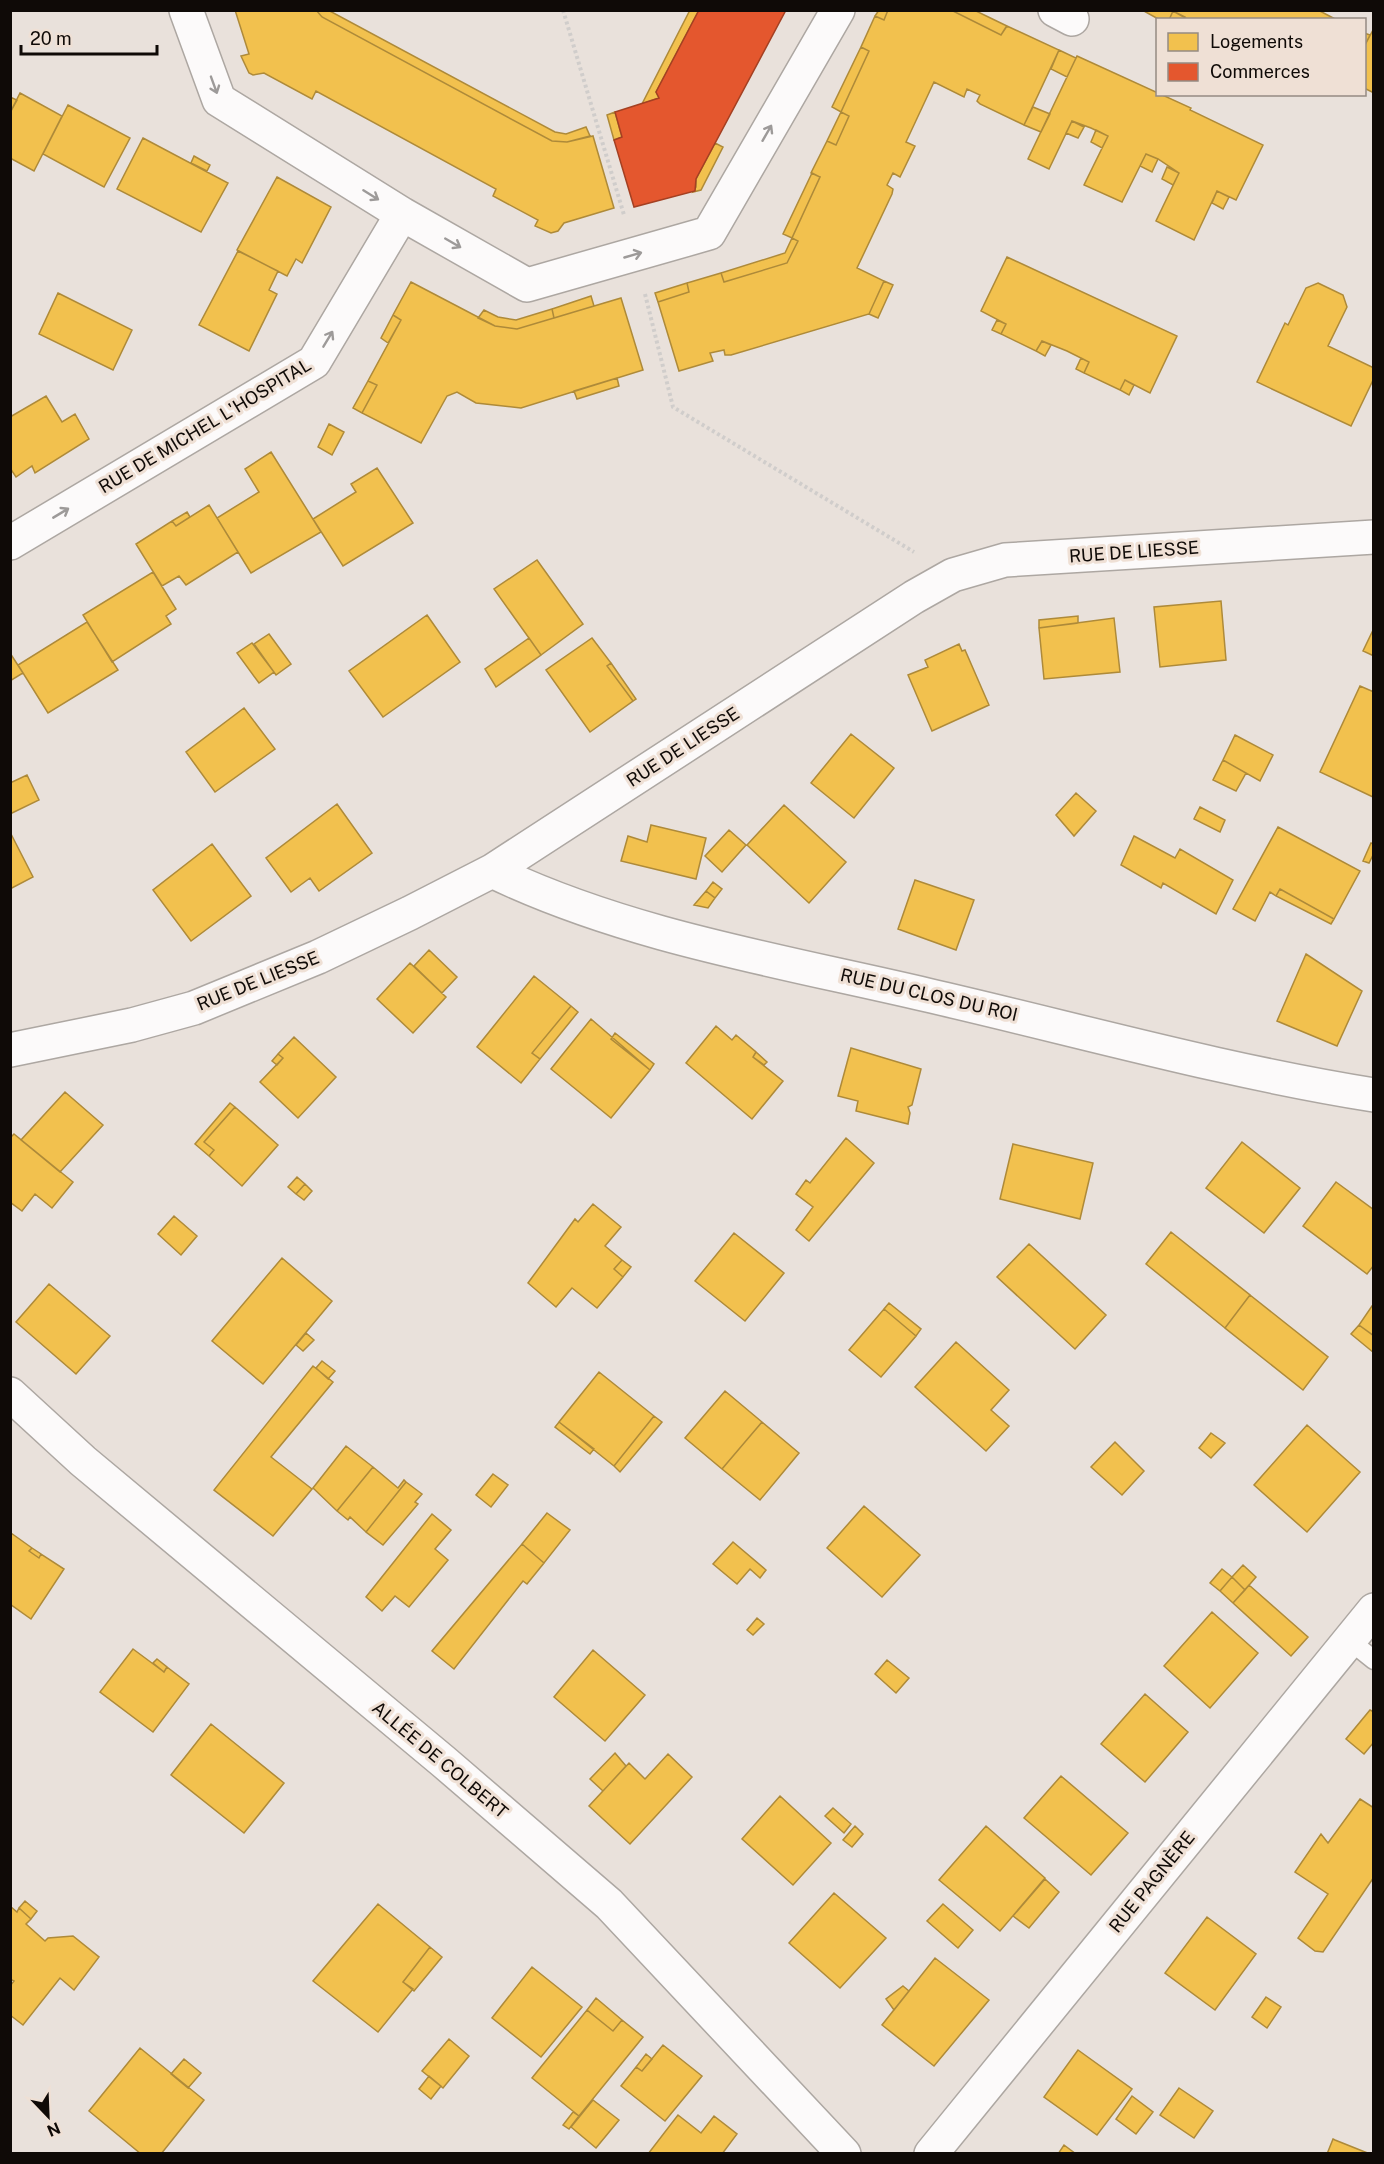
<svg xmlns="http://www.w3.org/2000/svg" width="1384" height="2164" font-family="'Public Sans',sans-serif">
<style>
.homes{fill:#f2c14e;stroke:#ae8a39;stroke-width:1.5}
.shops{fill:#e4572e;stroke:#a44022;stroke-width:1.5}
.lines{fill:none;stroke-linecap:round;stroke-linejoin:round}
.service-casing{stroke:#ada7a2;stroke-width:21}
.minor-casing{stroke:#ada7a2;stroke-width:36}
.path{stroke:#d0cdcb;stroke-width:4;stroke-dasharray:3 3;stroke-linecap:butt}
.service{stroke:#fcfafa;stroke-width:18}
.minor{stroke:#fcfafa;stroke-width:33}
.oneway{stroke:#9d9a99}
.labels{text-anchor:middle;stroke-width:6;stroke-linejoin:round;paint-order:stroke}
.street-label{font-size:18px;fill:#0f0a07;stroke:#efe0d5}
</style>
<rect width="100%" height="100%" fill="#e9e1db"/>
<!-- homes -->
<path class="homes" d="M235,10H316L322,17L552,141L567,142L593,136L614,208L564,223L558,231L551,233L535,226L538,220L493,196L496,189L316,91L312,99L264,73L253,75L249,73L241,56L249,54Z
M316,10H328L555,132L566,134L586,127L590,136L567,142L552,141L322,17Z
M690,10H699L656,92L659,98L642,104Z
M879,10H888L884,20L875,16Z
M888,10H951L1001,35L1007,26L1059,50L1024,125L980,104L977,101L980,95L967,89L964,97L934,82L906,142L915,146L900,177L893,173L887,185L893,189L892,194L857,268L884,281L869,314L731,355H725L724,350L710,353L713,361L679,371L658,302L689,292L687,283L721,273L724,282L787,263L798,241L792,238L820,177L811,173L827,141L836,145L849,116L841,112L869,51L861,47L875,16L884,20Z
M951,10H974L1009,27H1006L1001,35Z
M1142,10H1318L1337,20H1189L1173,11L1169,20H1160Z
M1173,11L1185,17L1183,20H1169Z
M1374,28V93L1364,88V47Z
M1364,33L1370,35L1364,47Z
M861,47L869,51L841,112L832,107Z
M1059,50L1076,58L1067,77L1051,69Z
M1077,56L1191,108L1190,110L1263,145L1236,200L1217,191L1194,240L1156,221L1179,173L1158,159L1146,154L1122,202L1084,185L1108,136L1091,128L1072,121L1049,169L1028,159Z
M20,93L62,116L34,171L10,158V113Z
M10,97L17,100L10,113Z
M68,105L130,138L104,187L43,154Z
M1033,107L1050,114L1041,132L1024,125Z
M615,112L622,137L614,140L607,115Z
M841,112L849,116L836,145L827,141Z
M1072,121L1084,127L1078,138L1066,133Z
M1096,130L1108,136L1102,148L1091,142Z
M143,138L228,183L201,232L117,189Z
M715,143L723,147L701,190L693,192L696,187V179Z
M1146,154L1158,159L1152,172L1140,166Z
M194,156L210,165L207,171L191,163Z
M1167,167L1179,173L1173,185L1162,179Z
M812,173L820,177L792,238L783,234Z
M277,177L331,207L302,263L296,259L287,276L237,250Z
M1217,191L1229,197L1223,209L1212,203Z
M792,238L798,241L787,263L724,282L721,273L785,253Z
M238,251L278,271L269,290L277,294L249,351L199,325Z
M1007,257L1177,336L1150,393L1125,380L1120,390L1084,373L1089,362L1067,351L1042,341L1036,351L1001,334L1006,324L981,311Z
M884,281L893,285L878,318L869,314Z
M411,282L495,326L517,329L621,298L643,370L521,408L476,403L457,392L447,396L421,443L362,413L377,385L368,381L401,320L393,315Z
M687,283L689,292L658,302L655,293Z
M1318,283L1343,295L1347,307L1328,346L1374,368V378L1351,426L1257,382L1285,323L1288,325L1306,288Z
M58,293L132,330L113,370L39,334Z
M591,296L594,306L554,318L552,309Z
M552,309L554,318L517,329L495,326L478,318L484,310L498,317L516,320Z
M393,315L401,320L388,343L381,338Z
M997,320L1006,324L1001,334L992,330Z
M1042,341L1051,345L1045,356L1036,351Z
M1081,358L1089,362L1084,373L1076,369Z
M617,378L619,386L577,399L574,391Z
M1125,380L1134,385L1129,395L1120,390Z
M368,381L377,385L362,413L353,408Z
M46,396L62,422L75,414L89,439L35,473L32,466L16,477L10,468V417Z
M329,424L344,432L332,455L318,447Z
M271,452L321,532L251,573L217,518L259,492L245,469Z
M377,468L413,523L343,566L313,519L356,492L351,484Z
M209,505L238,552L186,585L179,576L162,586L136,544L172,521L176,526Z
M187,512L190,517L176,526L172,521Z
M537,560L583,624L541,655L494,589Z
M153,572L176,609L166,616L171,624L112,662L83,615Z
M1221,601L1226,660L1160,667L1154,607Z
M427,615L460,662L383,717L349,671Z
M1078,616V623L1039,628V620Z
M1114,618L1120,672L1044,679L1039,628Z
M87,622L118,670L48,713L18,665Z
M1374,628V656L1363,651Z
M269,634L291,664L276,675L254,644Z
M529,638L541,655L496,687L485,669Z
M592,638L611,663L607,666L633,701L590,732L546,670Z
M252,643L274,672L259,683L237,653Z
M959,644L962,651L965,650L989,705L932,731L908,675L928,667L925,660Z
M10,653L23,673L10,681Z
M611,663L636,699L633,701L607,666Z
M1360,686L1374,692L1373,797L1320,772Z
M244,708L275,749L215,792L186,752Z
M851,734L894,768L854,818L811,783Z
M1235,735L1273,755L1260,781L1223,760Z
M1223,760L1246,773L1236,791L1213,780Z
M27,775L39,800L10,814V783Z
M1076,793L1096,811L1074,836L1056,815Z
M337,804L372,853L319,891L310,878L291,892L266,858Z
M784,805L846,862L809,903L747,845Z
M1200,807L1225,820L1220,832L1194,819Z
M651,825L706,838L696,879L621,861L628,836L647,842Z
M1278,827L1360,871L1334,919L1280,889L1276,896L1270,892L1255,921L1233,909Z
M729,830L746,845L722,872L705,856Z
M10,832L33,877L10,889Z
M1134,836L1175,858L1180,849L1233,880L1216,914L1163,883L1161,888L1121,865Z
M1371,843L1374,844V853L1369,863L1363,861Z
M212,844L251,896L191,941L153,890Z
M915,880L974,900L956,950L898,929Z
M713,882L722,889L715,898L706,891Z
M1280,889L1334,919L1331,924L1276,896Z
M706,891L715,898L708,908L694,905Z
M429,950L457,977L442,993L414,966Z
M1306,954L1362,991L1337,1046L1277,1021Z
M410,963L446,997L413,1033L377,999Z
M534,976L571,1006L532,1053L540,1059L521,1083L477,1047Z
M571,1006L578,1012L540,1059L532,1053Z
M591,1019L650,1070L611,1118L551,1069Z
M716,1026L732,1040L736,1035L756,1052L753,1057L783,1081L752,1119L686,1063Z
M615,1033L654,1064L650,1070L611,1039Z
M294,1037L336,1077L298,1118L260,1082L283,1058L278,1054Z
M851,1048L921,1069L912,1105L908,1107L910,1113L908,1124L856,1111L858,1101L838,1096Z
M756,1052L767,1062L764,1065L753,1057Z
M278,1054L283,1058L277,1065L272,1061Z
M65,1092L103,1125L60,1172L21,1140Z
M230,1103L235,1107L204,1142L214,1150L209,1156L195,1144Z
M235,1107L278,1145L242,1186L209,1156L214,1150L204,1142Z
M14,1134L73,1182L52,1208L35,1194L22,1211L10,1202V1138Z
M846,1138L874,1163L809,1241L796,1230L813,1207L796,1194L806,1180L810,1183Z
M1242,1142L1300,1188L1264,1233L1206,1188Z
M1013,1144L1093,1163L1080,1219L1000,1199Z
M297,1177L305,1184L296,1194L288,1187Z
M1336,1182L1374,1210V1265L1367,1274L1303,1226Z
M305,1184L312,1191L304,1200L296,1194Z
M593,1204L621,1227L605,1246L622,1260L614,1269L623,1277L597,1308L572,1288L556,1307L528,1283L575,1219L578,1222Z
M174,1216L197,1236L181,1255L158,1234Z
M1171,1232L1250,1295L1225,1328L1146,1264Z
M734,1233L784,1273L745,1321L695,1281Z
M1029,1244L1106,1315L1075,1349L997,1277Z
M282,1258L332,1301L263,1384L212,1341Z
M622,1260L631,1267L623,1277L614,1269Z
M49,1284L110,1336L76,1374L16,1322Z
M1250,1295L1328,1357L1303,1390L1225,1328Z
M889,1303L921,1329L916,1336L884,1309Z
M1372,1306L1374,1307V1336L1359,1325Z
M884,1309L916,1336L881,1377L849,1350Z
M1359,1325L1374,1336V1353L1351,1334Z
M306,1333L314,1340L303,1351L296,1345Z
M956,1342L1009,1390L991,1410L1009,1426L986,1451L915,1387Z
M322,1361L335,1371L328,1379L316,1368Z
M313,1366L333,1382L271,1457L312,1489L273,1536L214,1490Z
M599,1372L654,1416L614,1466L559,1422Z
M725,1391L762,1422L722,1469L685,1438Z
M654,1416L662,1422L620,1472L614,1466Z
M559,1422L594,1449L590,1454L555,1427Z
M762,1422L799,1453L760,1500L722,1469Z
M1307,1425L1360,1472L1307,1532L1254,1485Z
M1211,1433L1225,1443L1211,1458L1199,1448Z
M1115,1442L1144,1471L1122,1495L1091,1467Z
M346,1446L373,1467L337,1511L313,1488Z
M373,1467L398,1488L404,1480L406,1482L366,1532L350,1517L348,1520L337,1511Z
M493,1474L508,1485L491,1507L476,1495Z
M406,1482L422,1494L415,1502L418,1504L383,1545L366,1532Z
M864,1506L920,1555L882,1597L827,1548Z
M547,1513L570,1530L544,1563L522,1544Z
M432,1514L451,1530L435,1549L448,1560L409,1607L395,1596L382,1611L366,1597Z
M11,1533L32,1548L29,1551L39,1558L41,1554L64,1569L31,1619L10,1604Z
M733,1542L766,1570L760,1578L750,1569L737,1584L713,1564Z
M522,1544L544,1563L527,1584L523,1581L454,1669L432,1651Z
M32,1548L41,1554L39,1558L29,1551Z
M1243,1565L1256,1577L1245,1590L1232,1577Z
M1222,1569L1232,1577L1220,1591L1210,1583Z
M1232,1577L1245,1590L1233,1603L1220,1591Z
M1249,1585L1308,1637L1291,1656L1233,1603Z
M1212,1612L1258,1653L1210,1708L1164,1666Z
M757,1618L764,1624L753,1635L747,1630Z
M133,1649L164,1672L167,1667L189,1684L153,1732L100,1692Z
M593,1650L645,1695L605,1741L554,1697Z
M157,1659L167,1667L164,1672L153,1663Z
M887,1660L909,1678L896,1693L875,1674Z
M1145,1694L1188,1732L1145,1782L1101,1744Z
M1370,1710L1374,1712V1742L1364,1754L1346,1739Z
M211,1724L284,1783L244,1833L171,1775Z
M615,1753L626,1766L603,1791L590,1779Z
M668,1754L692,1777L630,1844L589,1806L629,1763L645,1779Z
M1061,1776L1128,1833L1091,1875L1024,1818Z
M780,1796L831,1843L793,1885L742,1839Z
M1360,1799L1374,1808V1877L1323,1952L1315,1951L1298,1938L1328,1894L1295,1872L1321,1834L1328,1843Z
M833,1808L851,1824L844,1833L825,1816Z
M855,1826L863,1834L852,1847L843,1840Z
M986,1826L1045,1878L1000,1931L939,1880Z
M1045,1879L1059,1892L1029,1928L1013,1916Z
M834,1893L886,1938L840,1988L789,1943Z
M25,1901L37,1911L31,1919L19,1908Z
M378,1904L430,1947L403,1982L413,1989L378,2032L313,1981Z
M943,1904L973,1930L958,1948L927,1921Z
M10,1906L17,1912L19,1908L31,1919L26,1924L45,1941L48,1938L73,1936L99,1957L74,1990L60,1978L23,2025L10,2015V1986L14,1981L10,1979Z
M1207,1917L1256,1954L1215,2010L1165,1973Z
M430,1947L442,1957L414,1991L403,1982Z
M935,1958L989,2000L934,2066L882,2025Z
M532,1967L582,2007L541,2057L492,2018Z
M903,1986L909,1991L894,2010L886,1999Z
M1266,1997L1281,2007L1267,2028L1252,2017Z
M596,1998L622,2020L613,2031L587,2010Z
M587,2010L613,2031L622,2020L643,2037L579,2116L532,2078Z
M449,2039L469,2056L443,2088L422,2071Z
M663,2045L702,2076L665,2121L621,2086L636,2067L642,2071Z
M140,2048L204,2100L161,2154H141L89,2111Z
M1078,2050L1132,2089L1097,2135L1044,2097Z
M646,2054L652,2059L642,2071L636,2067Z
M184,2059L201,2073L188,2088L171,2074Z
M429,2076L441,2086L431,2099L419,2089Z
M1179,2088L1213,2111L1194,2138L1160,2115Z
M1132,2096L1153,2112L1136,2134L1116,2119Z
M593,2100L619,2120L596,2148L571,2127Z
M573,2112L579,2116L569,2129L563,2125Z
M678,2115L701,2133L714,2116L737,2134L722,2154H648Z
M1333,2139L1335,2140L1370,2154H1327Z
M1064,2145L1076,2154H1058Z"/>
<!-- shops -->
<path class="shops" d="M699,10H786L696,179L695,191L634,207L614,140L622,137L615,112L659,98L656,92Z"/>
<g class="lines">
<defs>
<path id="service" d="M1349,1640L1374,1660"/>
<path id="minor" d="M186,10L219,100L402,214L527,285L709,233L838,10
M1055,10L1072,19
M10,543L314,362L402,214
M492,871C627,936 782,961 927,995C1075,1029 1223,1071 1374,1095
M10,1050L132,1025L194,1008L318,957L410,913L492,871L914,597L953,575L1005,560L1374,537
M10,1394L83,1461L444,1762L609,1904L844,2154
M931,2154L1374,1610"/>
</defs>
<!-- service casing -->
<use href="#service" class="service-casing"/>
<!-- minor casing -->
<use href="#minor" class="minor-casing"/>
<!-- path -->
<path class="path" d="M563,10L624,215
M645,294L673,407L914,552"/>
<!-- service -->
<use href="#service" class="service"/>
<!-- minor -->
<use href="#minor" class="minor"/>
</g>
<!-- one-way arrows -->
<defs><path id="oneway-shaft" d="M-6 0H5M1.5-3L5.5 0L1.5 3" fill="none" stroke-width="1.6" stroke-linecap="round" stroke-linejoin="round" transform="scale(1.5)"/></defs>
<g class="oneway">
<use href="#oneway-shaft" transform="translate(214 85) rotate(70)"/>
<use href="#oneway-shaft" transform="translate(767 133) rotate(-60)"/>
<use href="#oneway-shaft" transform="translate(371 195) rotate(32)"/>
<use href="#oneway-shaft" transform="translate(453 243) rotate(30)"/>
<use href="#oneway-shaft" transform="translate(633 255) rotate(-16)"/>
<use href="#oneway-shaft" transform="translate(328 339) rotate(-59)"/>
<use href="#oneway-shaft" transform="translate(61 513) rotate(-31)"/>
</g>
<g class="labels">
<!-- street labels -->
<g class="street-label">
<text transform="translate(205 426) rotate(-31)" y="6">RUE DE MICHEL L'HOSPITAL</text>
<text transform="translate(1134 552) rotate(-4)" y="6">RUE DE LIESSE</text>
<text transform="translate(683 747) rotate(-33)" y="6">RUE DE LIESSE</text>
<text transform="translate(258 981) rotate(-22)" y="6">RUE DE LIESSE</text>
<text transform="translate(929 995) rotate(13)" y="6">RUE DU CLOS DU ROI</text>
<text transform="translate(440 1760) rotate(40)" y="6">ALLÉE DE COLBERT</text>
<text transform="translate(1152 1882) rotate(-51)" y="6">RUE PAGNÈRE</text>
</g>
</g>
<!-- border -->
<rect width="1384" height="2164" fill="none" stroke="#0f0a07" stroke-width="24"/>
<!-- legend -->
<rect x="1156" y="18" width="210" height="78" fill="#efe0d5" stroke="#958a83" stroke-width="1.5"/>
<rect x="1168" y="33" width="30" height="18" fill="#f2c14e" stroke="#958a83" stroke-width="1.5"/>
<text x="1210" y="48" font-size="18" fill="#0f0a07">Logements</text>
<rect x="1168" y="63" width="30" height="18" fill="#e4572e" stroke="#958a83" stroke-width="1.5"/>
<text x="1210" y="78" font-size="18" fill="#0f0a07">Commerces</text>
<!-- north arrow -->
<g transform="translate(48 2116) rotate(157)" stroke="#efe0d5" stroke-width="4.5" paint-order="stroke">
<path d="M0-4.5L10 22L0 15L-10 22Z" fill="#0f0a07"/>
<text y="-9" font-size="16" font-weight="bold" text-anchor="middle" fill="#0f0a07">N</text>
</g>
<!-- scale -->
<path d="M21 45v9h136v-9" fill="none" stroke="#0f0a07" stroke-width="3"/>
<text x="30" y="45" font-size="18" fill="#0f0a07" stroke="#efe0d5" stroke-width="4.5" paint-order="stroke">20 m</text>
</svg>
